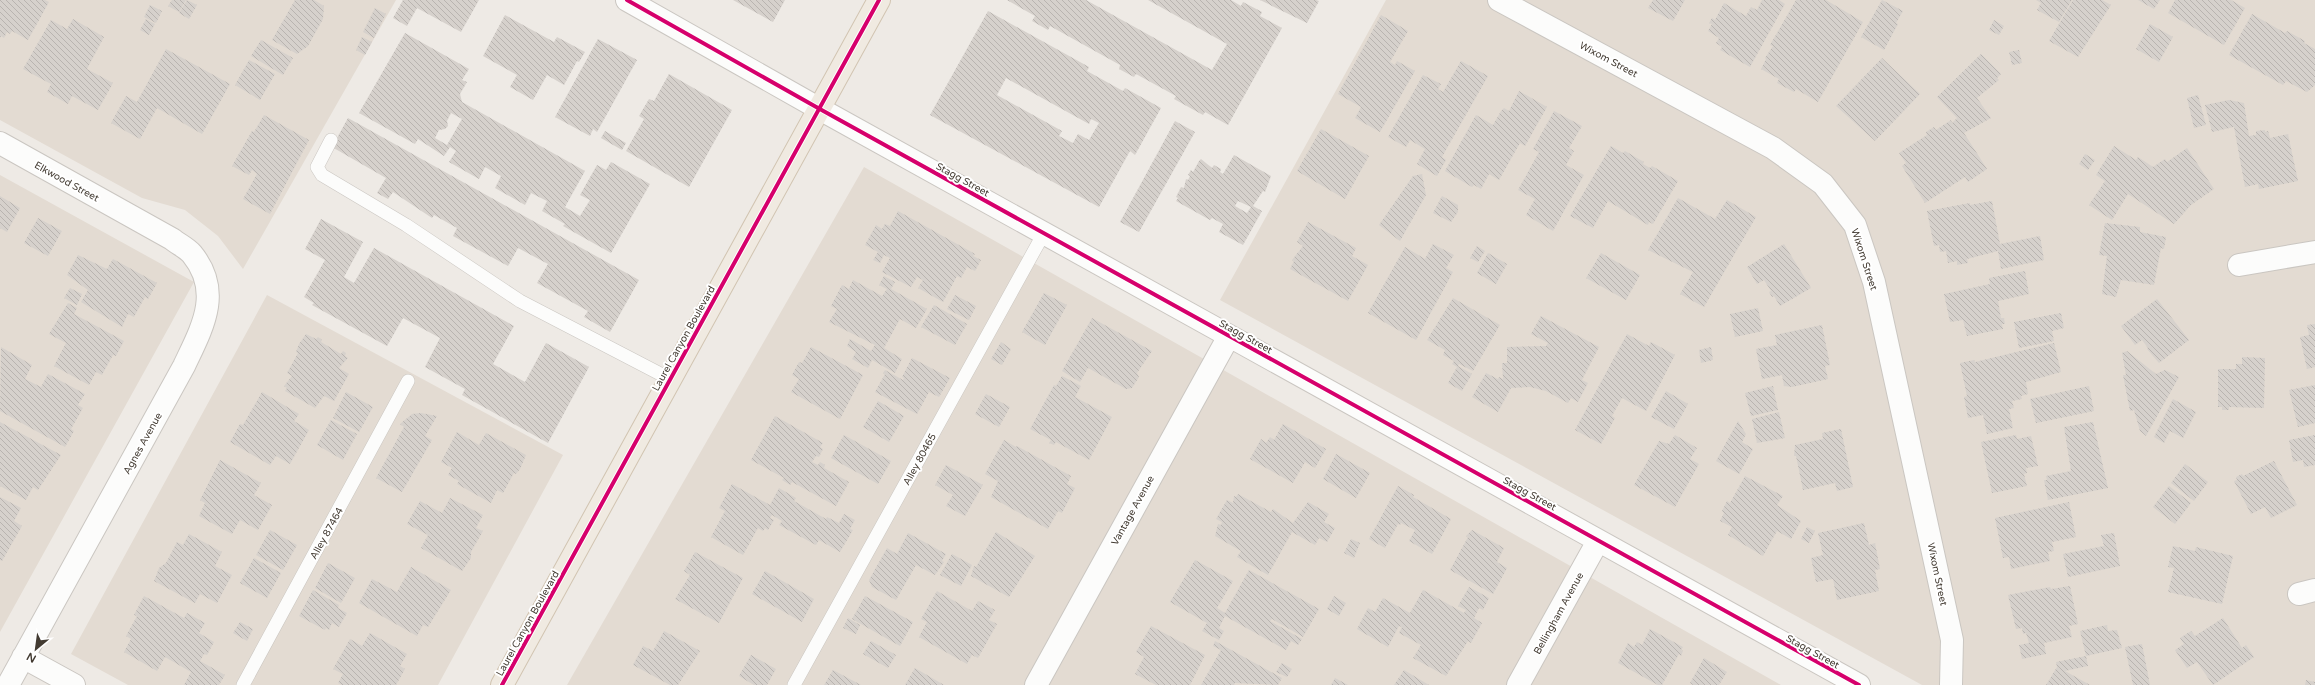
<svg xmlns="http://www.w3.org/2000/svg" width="2315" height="685" font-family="'Varela Round',sans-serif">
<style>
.residential{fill:#e3dbd2}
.building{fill:url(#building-back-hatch);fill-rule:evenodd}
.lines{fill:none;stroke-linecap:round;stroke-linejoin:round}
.lane-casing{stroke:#cac6c1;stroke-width:14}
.street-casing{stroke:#cac6c1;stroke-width:24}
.primary-casing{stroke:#d1c4b1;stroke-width:24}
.lane{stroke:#fcfcfb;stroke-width:13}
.street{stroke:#fcfcfb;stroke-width:22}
.primary{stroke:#f0eae1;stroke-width:22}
.cycleway-casing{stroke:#fff;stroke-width:6}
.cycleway{stroke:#d6006c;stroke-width:4}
.labels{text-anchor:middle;stroke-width:4;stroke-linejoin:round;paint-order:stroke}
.street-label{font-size:10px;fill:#433b32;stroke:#fff}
</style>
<defs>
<pattern id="building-back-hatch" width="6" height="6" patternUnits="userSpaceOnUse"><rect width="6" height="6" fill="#d6d1cc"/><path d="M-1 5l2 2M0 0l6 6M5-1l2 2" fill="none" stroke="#b9b4b0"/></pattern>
</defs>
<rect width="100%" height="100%" fill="#eeeae5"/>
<!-- residential -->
<path class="residential" d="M0,0H396L243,269L218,236L185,210L142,198L0,120Z
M1386,0H2315V685H1922L1220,300Z
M864,167L1781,685H567Z
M0,175L194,282L0,632Z
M267,295L563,455L438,685H128L71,654Z"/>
<!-- building -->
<path class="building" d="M0,0H45L49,2L28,40L12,31L10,34L7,32L4,38L1,36L0,38Z
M172,0H186L179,12L168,6Z
M187,0L197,5L189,19L179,13Z
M295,0H314L324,6L323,19L308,46L297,54L272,40Z
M403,0H479L461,32L417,8L407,26L393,18Z
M733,0H785L773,22Z
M1007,0H1086L1212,70L1227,44L1148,0H1231L1241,6L1243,2L1262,12L1260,16L1282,28L1228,125L1205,112L1203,115L1174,99L1176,96L1136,74L1134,77L1119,69L1120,65L1050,26L1048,30L1032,21L1035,16Z
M1260,0H1316L1319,1L1307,23Z
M1653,0H1685L1673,21L1648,8Z
M1762,0H1779L1785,4L1750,67L1720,50L1722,47L1716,43L1719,38L1708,31L1712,24L1709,23L1712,18L1715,20L1724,3L1746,16L1751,7L1757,10Z
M1796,0H1826L1863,22L1818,102L1796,89L1794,92L1777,83L1779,79L1761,69L1766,59L1765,58L1773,46L1770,45Z
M1882,0L1903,11L1896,23L1898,24L1884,50L1861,37Z
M2036,0H2072L2059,22L2037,10L2041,3Z
M2073,0H2102L2111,5L2078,57L2049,41Z
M2138,0H2160L2154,9Z
M2175,0H2231L2245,8L2224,45L2168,13Z
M150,5L162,11L156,23L144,17Z
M375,8L386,14L374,38L363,32Z
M988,11L1089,67L1087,71L1123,91L1125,88L1161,108L1135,155L1130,151L1099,207L930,115ZM1006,78L1089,124L1091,119L1099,123L1089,140L1078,134L1073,143L1059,136L1062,131L997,95Z
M2252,14L2285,33L2287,31L2305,41L2304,43L2315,49V85L2307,92L2286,81L2283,85L2229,55Z
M505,15L554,42L557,37L585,52L579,62L577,61L564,85L547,75L533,100L510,87L517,75L483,56Z
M1381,15L1408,31L1390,62L1395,65L1397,61L1415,71L1380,132L1355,118L1361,107L1338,94Z
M73,19L104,37L87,69L113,83L98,110L72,96L68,104L47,92L51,84L23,69L51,20L67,29Z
M146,19L155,24L149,35L140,30Z
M1994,20L2004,26L1999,35L1989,30Z
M2150,24L2173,37L2159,62L2136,49Z
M405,33L469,69L462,80L467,82L460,94L462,102L585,171L565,207L580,216L590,200L580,195L597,165L606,170L611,162L650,184L611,253L563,226L565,224L542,211L547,201L531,193L525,205L495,188L501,176L485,167L479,179L449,162L456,151L450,147L444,156L418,139L415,144L359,113ZM451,113L462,119L447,145L435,138L439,130L445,129L448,126L447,121Z
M362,37L372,42L365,55L356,50Z
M598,39L637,60L597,132L593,129L590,136L555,117Z
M261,40L293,58L283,75L251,56Z
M166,49L230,84L202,134L157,108L140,139L111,123L126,96L137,102Z
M2019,50L2022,63L2012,65L2009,52Z
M1981,54L2001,74L1997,78L1999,80L1977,98L1991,118L1964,133L1987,169L1968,182L1965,177L1925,203L1902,166L1906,163L1899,153L1927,135L1926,132L1934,127L1936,130L1951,120L1952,123L1957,118L1937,97Z
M1882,58L1920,94L1875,141L1836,106Z
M249,60L275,74L260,100L235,85Z
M1461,61L1488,76L1442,157L1446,160L1437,176L1417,164L1425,149L1410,140L1406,147L1388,137L1423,75L1441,84L1438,89L1443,92Z
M669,74L732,110L689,187L626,151L644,119L639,116L649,99L654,101Z
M1519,91L1547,107L1525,146L1520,143L1499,180L1489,174L1481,189L1474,185L1472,187L1445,171L1476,115L1493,125L1501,111L1504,108L1509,111Z
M2198,95L2206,125L2194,128L2187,98Z
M2229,100L2244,103L2249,136L2256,135V131L2265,130V132L2268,131L2270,138L2288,134L2298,181L2259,189L2258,184L2245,187L2234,127L2212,132L2205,105Z
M1554,111L1582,126L1569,148L1574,151L1566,165L1584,175L1553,231L1526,215L1535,199L1518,190L1539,152L1533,149Z
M264,115L309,140L270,214L243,199L257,174L252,170L249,175L232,166L252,131L254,132Z
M348,118L639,280L610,332L584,317L588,311L537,283L548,264L518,248L508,266L453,236L457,228L434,215L432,218L393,192L388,199L377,193L386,178L332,147Z
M1175,121L1195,132L1139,232L1120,222Z
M1321,129L1369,156L1345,199L1297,171Z
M605,131L626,143L622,150L601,138Z
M1611,146L1623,153L1625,151L1644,162L1643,164L1650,168L1652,166L1678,181L1653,224L1649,222L1648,225L1608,201L1593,228L1570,216Z
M2114,146L2136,160L2138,157L2153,167L2165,159L2167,162L2187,148L2214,189L2191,205L2174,224L2128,194L2112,220L2089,205L2105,181L2096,175Z
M2085,154L2095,160L2088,170L2079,164Z
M1234,155L1271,176L1265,192L1263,191L1253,206L1262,211L1243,245L1219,232L1223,224L1212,218L1210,220L1176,201L1178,198L1176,197L1181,187L1184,188L1186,179L1188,180L1190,176L1188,175L1191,170L1193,172L1199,161L1201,159L1212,168L1214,165L1221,169L1220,172L1223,174ZM1238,201L1251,207L1247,213L1235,206Z
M1422,174L1426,195L1400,241L1379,225L1413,176Z
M0,196L20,208L7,232L0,228Z
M1442,196L1458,205V212L1451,222L1433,213Z
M1678,198L1715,219L1727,200L1756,217L1704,307L1680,294L1693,272L1648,250Z
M1992,201L2000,244L2040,236L2044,260L2001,269L1998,251L1967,259L1968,263L1957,265V261L1948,263L1946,251L1940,252L1939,245L1934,246L1927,211L1970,203V205Z
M898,211L975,254L973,256L981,260L975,271L967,267L961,278L957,276L943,302L918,288L923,280L917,277L911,287L882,272L890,258L884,255L880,263L873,260L878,252L865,245L876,225L882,229L885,224L890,226Z
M38,218L62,231L48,256L24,243Z
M321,219L363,242L344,277L354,283L374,248L514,326L493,364L525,382L546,343L589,367L548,443L462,395L465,389L425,367L440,338L403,318L387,346L312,305L314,303L304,297L325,260L305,249Z
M1308,222L1356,248L1352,256L1368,265L1348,301L1290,269L1294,261L1292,260L1303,246L1297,242Z
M2105,223L2140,227V232L2166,237L2164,249L2161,248L2154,285L2121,280L2116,297L2102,294L2107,256L2099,255Z
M1433,244L1454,255L1446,268L1453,272L1416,340L1368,313L1405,247L1425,259Z
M1784,244L1811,288L1780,306L1774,296L1772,297L1769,292L1771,291L1764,280L1757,284L1747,267Z
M1477,246L1485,251L1478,262L1470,258Z
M1488,253L1507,264L1496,284L1477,273Z
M1601,253L1640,275L1626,300L1586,278Z
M78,255L107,269L113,259L157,283L148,299L145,297L134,317L128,314L122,327L81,302L88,290L67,275Z
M2025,271L2029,294L1998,301L2001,318H2004L2005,324H2002L2003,329L1967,336L1963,320L1950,322L1944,294L1990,284L1989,278Z
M884,276L895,282L891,289L927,309L916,328L900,319L884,348L902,359L895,373L872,360L868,368L852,359L856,352L847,346L850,339L871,351L875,345L829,322L837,309L831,306L842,285L849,289L853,280L882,296L887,289L879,285Z
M70,288L82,294L77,305L64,298Z
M1044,293L1067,305L1045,345L1022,332Z
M955,295L976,306L969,320L947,309Z
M1453,298L1500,325L1473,371L1459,364L1458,366L1472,374L1462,391L1448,383L1457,367L1452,364L1454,361L1443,355L1445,350L1427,340Z
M2157,299L2189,340L2159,363L2147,349L2148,348L2142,340L2135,345L2121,326Z
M68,303L77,308L74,314L124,341L116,356L113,355L102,375L96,372L89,385L54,366L66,343L49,334Z
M934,305L967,324L955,345L921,327Z
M1758,308L1763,331L1735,337L1730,314Z
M2061,313L2064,328L2052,331L2054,341L2019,348L2014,322Z
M1541,316L1599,347L1582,380L1588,383L1578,402L1571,398L1568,403L1546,391L1530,387L1511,388L1498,412L1472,397L1486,373L1498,379L1499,377L1503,379L1502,363H1507V347L1546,346L1548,343L1531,334Z
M1092,318L1152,351L1137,373L1139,377L1132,388L1126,389L1088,368L1080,382L1062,371Z
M2315,324V367L2307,369L2300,337L2309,335L2307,325Z
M1822,325L1830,365L1825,366L1828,379L1792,387L1784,386L1782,375L1762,379L1756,349L1777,345L1775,335Z
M306,334L316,339L318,337L322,340L321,342L341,354L343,351L346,353L345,356L348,358L339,368L349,374L334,401L324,396L315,408L285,391L287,388L284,386L292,376L287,373L298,353L296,352L299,344Z
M1627,334L1649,346L1651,342L1675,355L1646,411L1622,398L1612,416L1615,418L1601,444L1575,430Z
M1001,342L1011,349L1002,365L991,359Z
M2054,343L2061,372L2026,382L2028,394L2021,396L2022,399L2012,401L2014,408L2009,409L2013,428L1987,434L1983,415L1968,418L1964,397L1967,396L1960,363L1974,360L1975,362Z
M1,347L32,365L25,379L41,387L48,374L85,394L78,405L83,408L71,429L74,431L65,447L0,411Z
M811,347L863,375L840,419L791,392L799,379L792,375L799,362L802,363Z
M1711,347L1713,360L1701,363L1699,350Z
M2127,351L2156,374L2165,370L2179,377L2146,436L2140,431L2134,410L2130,411L2123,375H2126L2122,353Z
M2242,357L2265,358L2264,408L2229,407V410H2222V407H2218V369H2236V364H2242Z
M912,358L950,378L939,397L929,392L917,414L875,392L885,374L883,373L885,370L903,380L904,378L902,377Z
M1062,376L1081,386L1075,397L1112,417L1089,460L1056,442L1054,445L1049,443L1051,440L1030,429L1054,385L1056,386Z
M2315,385V423L2298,427L2289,390Z
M1773,386L1778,410L1751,416L1745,393Z
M2089,386L2094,411L2036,423L2030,399Z
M1666,391L1688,404L1674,429L1651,417Z
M262,392L299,414L294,421L309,430L290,464L276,456L270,465L230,442L240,424L243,425Z
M346,392L373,407L359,432L333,418Z
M986,394L1010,407L999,427L975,414Z
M2173,399L2196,412L2183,438L2170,431L2164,443L2154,437Z
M878,401L904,416L889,442L863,427Z
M1779,412L1785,438L1757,443L1752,419Z
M421,413L437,416L425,436L432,440L402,492L376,478L404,427L400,424L412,414Z
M775,416L823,443L820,447L823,449L819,457L816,456L812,462L818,465L820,462L825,465L824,468L849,482L836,506L792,482L790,485L782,480L784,478L751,460Z
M331,420L357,434L343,460L317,445Z
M1738,421L1746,434L1742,442L1753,449L1739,474L1716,461Z
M0,422L61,455L38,490L33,487L26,500L0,486Z
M2093,422L2108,488L2048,500L2044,480H2047L2046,476L2071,471L2064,427Z
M1283,424L1326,449L1315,468L1305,462L1293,483L1250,459L1261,439L1266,443L1270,437L1274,440Z
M1841,429L1853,487L1837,491L1835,483L1803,490L1796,456H1794L1795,445L1823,439L1822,433Z
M457,432L479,445L486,433L526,455L520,469L516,474L514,473L503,493L497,490L491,503L457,484L459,481L448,475L452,468L441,462Z
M844,435L891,461L878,484L831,458Z
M1675,435L1697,448L1690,459L1699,464L1675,507L1634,485L1659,441L1669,444Z
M2016,435L2017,439L2031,436L2038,466L2026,468L2027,473L2024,474L2027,486L1992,493L1981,442Z
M2315,435V465L2304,467L2303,460L2293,462L2289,440Z
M1004,440L1016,447L1017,446L1071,476L1067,484L1075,488L1062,513L1058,511L1048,529L991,497L998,481L985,474Z
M1336,454L1370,473L1356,498L1323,479Z
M220,460L261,483L254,495L272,505L258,530L240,520L232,534L199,516L205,503L200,500Z
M2274,461L2297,505L2271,518L2265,507L2251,514L2234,481L2237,480L2236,477L2242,474L2243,476Z
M2185,464L2208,482L2194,501L2171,483Z
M946,465L983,485L965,516L946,506L953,495L935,485Z
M1745,476L1783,496L1777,505L1801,521L1791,539L1777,531L1763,556L1728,535L1732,527L1720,521L1724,513L1722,511L1727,501L1730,503Z
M732,484L770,505L779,488L796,498L794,501L826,519L827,517L839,523L844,514L855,520L850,529L853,530L840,552L819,540L816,545L779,525L782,521L772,515L770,518L774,520L768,530L765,528L763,531L758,528L743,555L711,537L725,511L719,508Z
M1398,486L1414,495L1413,497L1451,519L1432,554L1409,541L1415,530L1401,523L1400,525L1398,524L1385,548L1369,539Z
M2169,486L2191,503L2175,524L2153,507Z
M1238,494L1271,512L1273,509L1293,523L1308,502L1329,514L1324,522L1335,528L1327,542L1319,538L1315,545L1292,532L1268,575L1237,557L1241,551L1215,536L1218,524L1221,525L1222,522L1216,519L1227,500L1233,503L1234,496L1236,497Z
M0,497L21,508L14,521L22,526L2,561L0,560Z
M450,498L483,515L476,528L483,531L471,552V558L462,571L421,548L428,535L407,524L420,501L442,513Z
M2069,502L2076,537L2052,542L2054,551L2048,552L2050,561L2011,569L2009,557L2003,558L1995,518Z
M1864,523L1869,545L1875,543L1880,569L1875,570L1879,591L1837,600L1833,579L1816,582L1811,558L1823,555L1818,533Z
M1807,527L1815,531L1809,543L1801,539Z
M270,530L297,545L283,570L256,555Z
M1472,530L1504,548L1497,562L1507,568L1493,594L1450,570L1468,537L1466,536Z
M996,532L1035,556L1009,597L971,576L974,566L976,567Z
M908,533L946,554L942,561L944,562L935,575L916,565L896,600L872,587L869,580L887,548L897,554Z
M2114,533L2120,566L2068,577L2063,554L2104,546L2101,535Z
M189,534L222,552L215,566L232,575L217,603L200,594L195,603L154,581L159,568L166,563L177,542L183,545Z
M1351,539L1360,543L1354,558L1344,553Z
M2173,546L2195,551L2196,547L2233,556L2222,604L2168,592L2174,568L2168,567Z
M695,552L743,578L719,623L675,599L690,575L684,571Z
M952,554L972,565L961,586L940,575Z
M254,558L281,573L267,598L240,583Z
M1195,560L1233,581L1217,608L1225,613L1249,570L1319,609L1303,637L1272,619L1270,621L1302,639L1298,645L1291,641L1286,650L1225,616L1219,628L1224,631L1219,640L1202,631L1207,623L1170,602Z
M328,563L355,578L341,603L315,588Z
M411,567L451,590L428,627L423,625L417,636L359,603L372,579L397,592Z
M765,571L814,599L802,622L752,594Z
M2070,586L2078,624L2069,626L2072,637L2044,643L2046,654L2022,659L2019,645L2029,643L2026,633L2023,634L2022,628L2016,629L2008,595L2050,587L2051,589Z
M1469,587L1489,598L1483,610L1479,608L1474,618L1482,623L1471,643L1468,641L1446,676L1413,658L1421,645L1399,633L1402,627L1399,626L1388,647L1357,629L1368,608L1375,612L1383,598L1410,613L1423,590L1464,613L1466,610L1458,606Z
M313,590L339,605L338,608L347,613L339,627L332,623L329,630L326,628L325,630L299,616Z
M937,591L972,611L978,601L995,610L989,620L997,624L978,658L972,655L967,664L919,637L927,622L921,619Z
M144,596L184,618L187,613L205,623L199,633L214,642L207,655L204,654L200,661L225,675L219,685H184L191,672L165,657L157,671L124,652L131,639L126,636L137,616L134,615Z
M865,596L913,622L900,646L852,619Z
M1334,596L1346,603L1339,616L1327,609Z
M848,618L860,625L856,634L843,628Z
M2223,618L2242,648L2246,645L2254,657L2213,685L2197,662L2187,668L2175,650L2184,644L2180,638L2191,631L2195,636Z
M240,622L253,629L247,641L233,633Z
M2107,625L2108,631L2117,630L2122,648L2086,656L2080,631Z
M1151,626L1205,655L1190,685H1156L1135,674L1144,657L1136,652Z
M1650,629L1683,647L1681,650L1683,651L1681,656L1679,654L1662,685H1658L1618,663L1628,643L1634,647L1637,642L1642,645Z
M664,631L700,651L678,685H670L633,665L643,646L653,651Z
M370,633L407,654L400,666L405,669L396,685H342L338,683L343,674L333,669L350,639L362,646Z
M871,641L896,655L888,668L863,654Z
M1215,641L1282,678L1278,685L1235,683L1234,685H1201L1221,650L1213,646Z
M2142,644L2150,685H2133L2125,647Z
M751,655L776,669L767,685H754L739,676Z
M2086,656L2088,666L2065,671L2090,685H2046L2057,667L2056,662Z
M1704,658L1727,672L1719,685H1693L1690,683Z
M1282,663L1292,669L1287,677L1276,672Z
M915,668L944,685H905Z
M833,670L861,685H824Z
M1404,670L1429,685H1394Z
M1335,678L1348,685H1331Z
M2306,680L2315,682V685H2305Z"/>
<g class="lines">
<defs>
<path id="lane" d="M331,140L317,167L322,175L406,225L520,301L670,379
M243,685L408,381
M794,685L1044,233"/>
<path id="street" d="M627,0L818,108L1859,685
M1499,0L1773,148L1823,184L1855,225L1874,282L1952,640L1951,685
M0,143L172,239C178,244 187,248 192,254C223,292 202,328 184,366L8,685
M2239,265L2315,252
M2299,594L2315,590
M23,657L74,685
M1036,685L1229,336
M1518,685L1598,541"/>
<path id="primary" d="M502,685L879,0"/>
</defs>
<!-- lane casing -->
<use href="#lane" class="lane-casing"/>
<!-- street casing -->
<use href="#street" class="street-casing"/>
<!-- primary casing -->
<use href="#primary" class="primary-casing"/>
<!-- lane -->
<use href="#lane" class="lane"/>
<!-- street -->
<use href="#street" class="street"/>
<!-- primary -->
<use href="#primary" class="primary"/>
<defs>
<path id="cycleway" d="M627,0L818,108L1859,685
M502,685L879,0"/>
</defs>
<!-- cycleway casing -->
<use href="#cycleway" class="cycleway-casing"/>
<!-- cycleway -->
<use href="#cycleway" class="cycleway"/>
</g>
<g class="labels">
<!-- street labels -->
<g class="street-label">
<text transform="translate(1609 59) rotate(28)" y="4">Wixom Street</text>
<text transform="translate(963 179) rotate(29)" y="4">Stagg Street</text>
<text transform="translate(67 181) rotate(29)" y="4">Elkwood Street</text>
<text transform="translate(1865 259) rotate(72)" y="4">Wixom Street</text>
<text transform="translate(1246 336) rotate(29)" y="4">Stagg Street</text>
<text transform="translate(683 338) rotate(-61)" y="4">Laurel Canyon Boulevard</text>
<text transform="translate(142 443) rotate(-61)" y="4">Agnes Avenue</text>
<text transform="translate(919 459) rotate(-61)" y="4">Alley 80465</text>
<text transform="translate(1530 493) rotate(29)" y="4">Stagg Street</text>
<text transform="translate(1132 510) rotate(-61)" y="4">Vantage Avenue</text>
<text transform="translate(326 533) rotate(-61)" y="4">Alley 87464</text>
<text transform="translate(1938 574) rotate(78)" y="4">Wixom Street</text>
<text transform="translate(1558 613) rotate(-61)" y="4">Bellingham Avenue</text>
<text transform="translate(527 623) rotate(-61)" y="4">Laurel Canyon Boulevard</text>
<text transform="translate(1813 651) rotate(29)" y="4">Stagg Street</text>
</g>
</g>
<!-- north arrow -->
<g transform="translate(36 649) rotate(209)" stroke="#ffffff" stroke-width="3" paint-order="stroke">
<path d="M0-3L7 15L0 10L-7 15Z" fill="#433b32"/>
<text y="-6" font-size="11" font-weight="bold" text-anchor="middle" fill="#433b32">N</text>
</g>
</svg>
